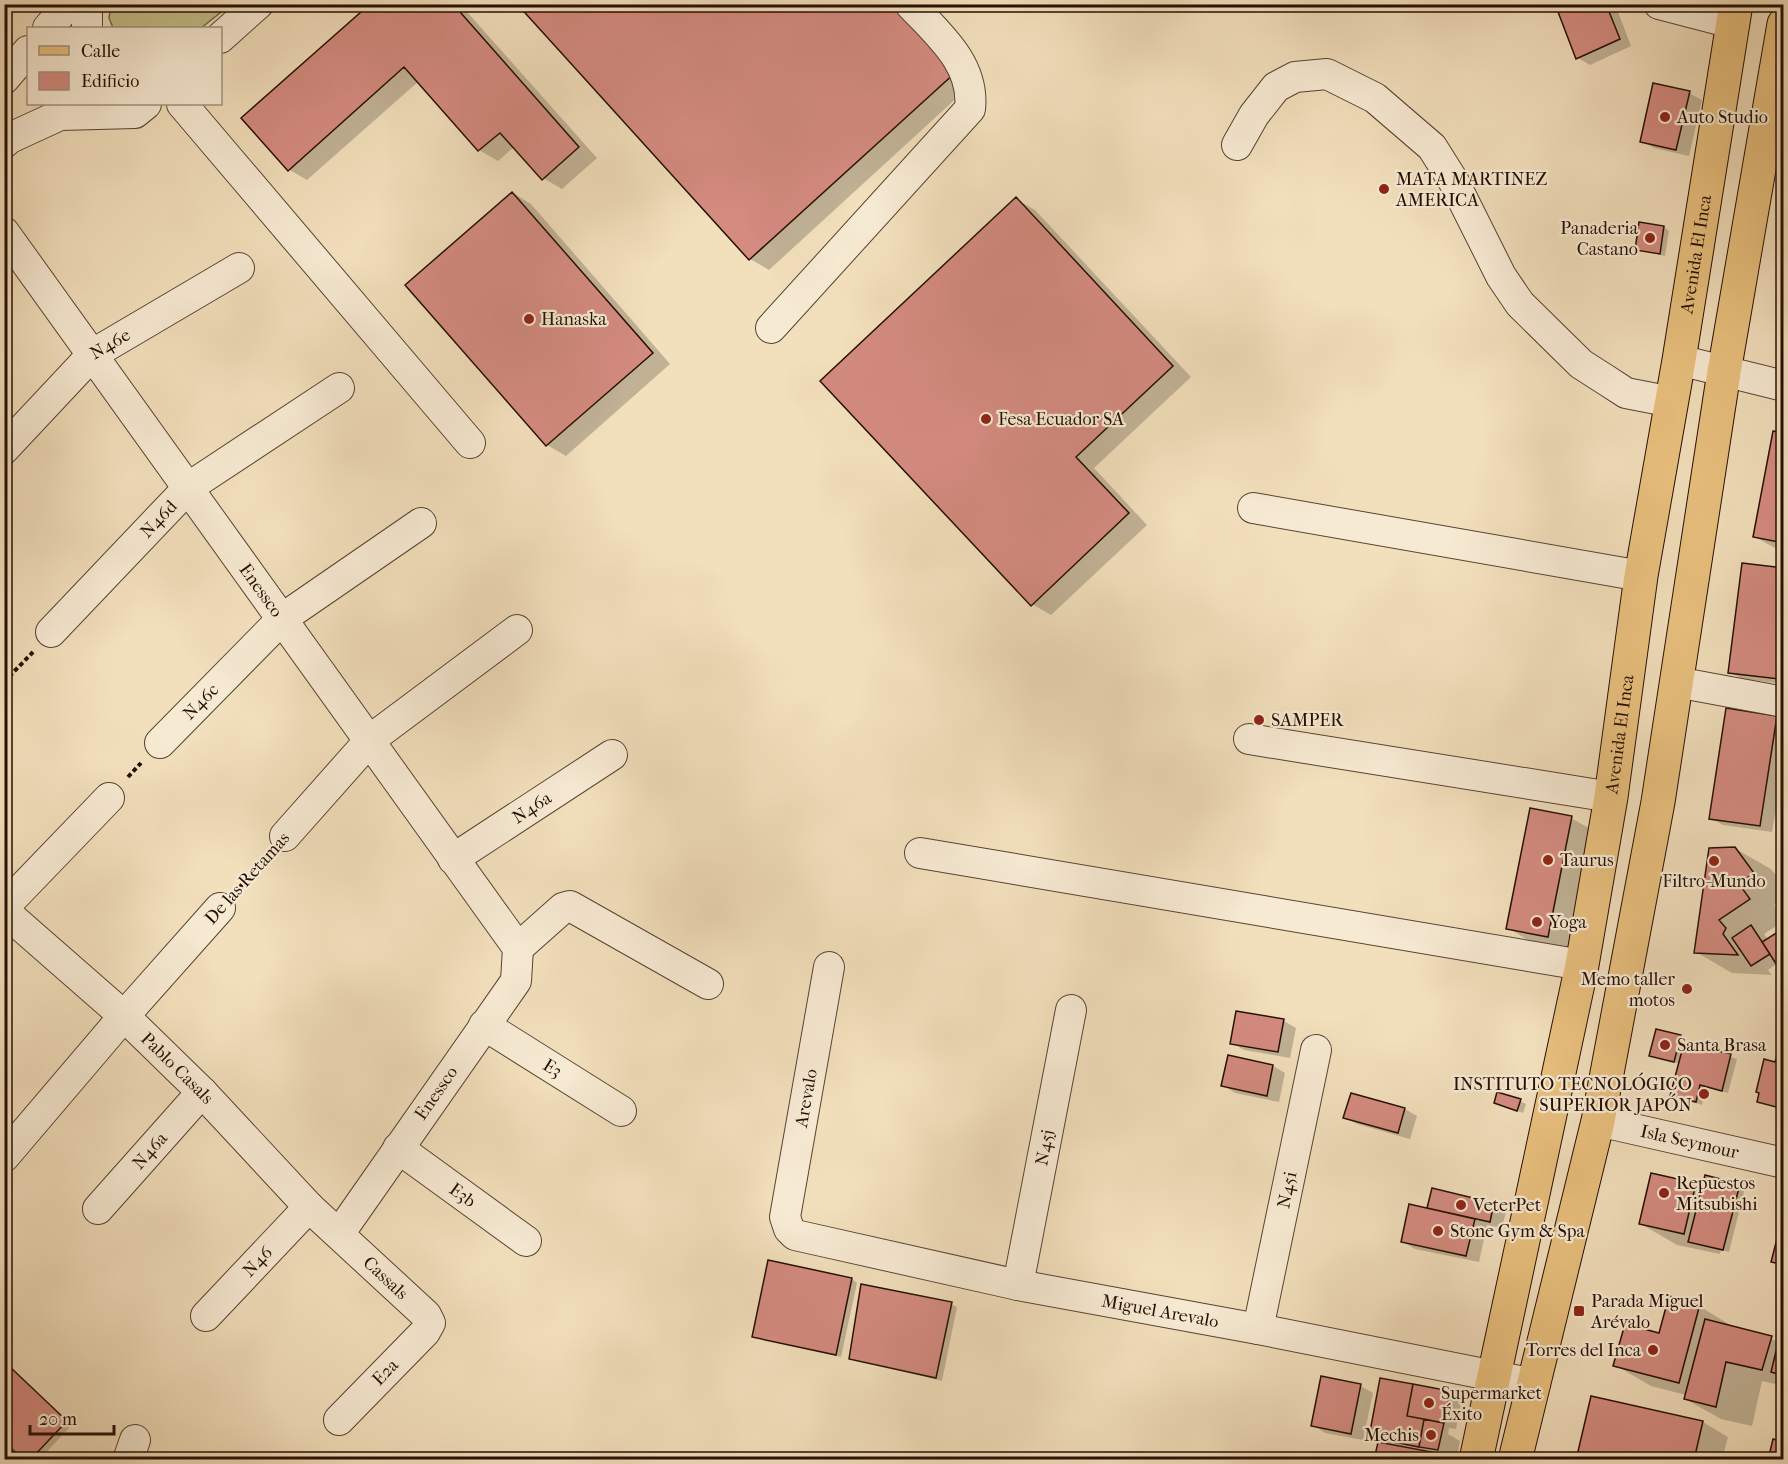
<svg xmlns="http://www.w3.org/2000/svg" width="1788" height="1464" font-family="'IM FELL French Canon',serif">
<style>
.green{fill:#c3bf8b;stroke:#746747;stroke-width:1.5}
.shadow{fill:#0003}
.building{fill:#d48b80;stroke:#250f03;stroke-width:1.5}
.lines{fill:none;stroke-linecap:round;stroke-linejoin:round}
.minor-casing{stroke:#584331;stroke-width:32}
.major-casing{stroke:#250f03;stroke-width:35}
.path{stroke:#250f03;stroke-width:4;stroke-dasharray:4.5 3;stroke-linecap:butt}
.minor{stroke:#f7ead3;stroke-width:30}
.major{stroke:#e9c07e;stroke-width:33}
.poi-dot{fill:#8f2418;stroke:#f7ead3;stroke-width:2}
.labels{text-anchor:middle;stroke-width:4.5;stroke-linejoin:round;paint-order:stroke}
.poi-label{font-size:18px;fill:#250f03;stroke:#f7ead3;text-anchor:start}
.street-label{font-size:18px;fill:#250f03;stroke:#f7ead3}
</style>
<rect width="100%" height="100%" fill="#f2dfbc"/>
<filter id="stains"><feTurbulence type="fractalNoise" baseFrequency=".00333" numOctaves="4"/><feColorMatrix values="0 0 0 0 .2 0 0 0 0 .09 0 0 0 0 .02 0 0 0 .5 -.17"/></filter>
<radialGradient id="worn" r=".72"><stop offset=".6" stop-color="#630" stop-opacity="0"/><stop offset="1" stop-color="#630" stop-opacity=".3"/></radialGradient>
<!-- green -->
<path class="green" d="M111,5V4L230,5L201,28H113L109,18Z"/>
<!-- shadow -->
<path class="shadow" d="M372,4H460L597,158L562,189L543,178L514,147L498,161L479,150L419,81L307,180L288,169Z
M519,4H902L973,83L769,270L750,259Z
M1557,4H1615L1631,46L1590,65L1578,58Z
M1689,93L1702,100L1689,156L1654,148L1642,141Z
M513,193L531,204L670,364L566,456L547,445Z
M1016,199L1035,210L1191,377L1094,468L1147,525L1051,615L1032,604Z
M1664,227L1669,231L1665,256L1636,249Z
M1784,435V553L1755,537Z
M1784,569V684L1742,679L1730,672Z
M1776,717L1784,721V794L1779,791L1772,832L1723,825L1711,818Z
M1571,818L1596,832L1573,950L1533,943L1508,928Z
M1734,848L1771,869L1784,886V898L1774,905L1784,921L1764,934L1768,940L1784,933V970L1778,963L1768,970L1772,975L1732,973L1696,952Z
M1284,1021L1296,1028L1290,1058L1244,1050L1232,1043Z
M1680,1036L1686,1039L1685,1044L1737,1059L1728,1093L1706,1087L1702,1105L1672,1095L1680,1064L1651,1055Z
M1784,1050V1110L1759,1102Z
M1229,1057L1273,1066L1285,1073L1279,1102L1235,1093L1223,1085Z
M1520,1101L1526,1104L1523,1113L1496,1103Z
M1405,1109L1417,1116L1410,1139L1357,1124L1345,1117Z
M1695,1185L1703,1189L1740,1185L1745,1188L1729,1252L1721,1250L1720,1254L1677,1245L1641,1224Z
M1433,1190L1494,1204L1506,1211L1502,1228L1487,1225L1479,1262L1415,1249L1403,1242L1428,1210Z
M852,1279L857,1283L841,1357L754,1337Z
M951,1304L957,1307L942,1381L850,1358Z
M1699,1306L1735,1328L1780,1342L1784,1337V1386L1762,1381L1752,1426L1721,1419L1685,1399L1686,1395L1651,1386L1615,1365Z
M15,1372L72,1425L39,1460H26Z
M1322,1378L1361,1386L1373,1393L1363,1440L1325,1433L1313,1425Z
M1381,1380L1450,1392L1462,1399L1456,1429L1449,1428L1448,1434L1460,1441L1456,1460H1376L1380,1442L1370,1436Z
M1703,1422L1728,1437L1722,1460H1578Z"/>
<!-- building -->
<path class="building" d="M370,4H453L579,147L542,180L500,133L478,151L404,67L288,171L241,118Z
M517,4H894L956,72L749,260Z
M1555,4H1606L1620,39L1576,59Z
M1653,83L1690,91L1676,150L1640,142Z
M512,192L653,353L546,446L405,285Z
M1016,197L1173,366L1076,457L1129,513L1031,606L820,381Z
M1639,222L1664,226L1660,254L1635,250Z
M1773,431L1784,433V543L1753,537Z
M1742,563L1784,568V647L1779,679L1728,673Z
M1726,708L1777,716L1760,826L1709,819Z
M1784,765V793H1779Z
M1530,808L1572,816L1548,937L1506,929Z
M1735,847L1754,873L1739,884L1750,899L1719,920L1726,928L1723,934L1738,955L1694,953L1709,848Z
M1751,925L1770,954L1751,966L1732,938Z
M1781,930L1784,933V968L1780,970L1762,942Z
M1236,1011L1284,1019L1278,1052L1230,1044Z
M1656,1029L1681,1035L1674,1062L1649,1056Z
M1684,1043L1731,1054L1722,1091L1700,1085L1696,1102L1670,1096Z
M1779,1048L1784,1049V1109L1757,1102L1759,1093L1756,1092L1764,1059L1775,1062Z
M1228,1055L1273,1065L1267,1096L1221,1086Z
M1497,1092L1521,1099L1517,1111L1494,1103Z
M1351,1093L1405,1108L1398,1133L1343,1118Z
M1651,1173L1696,1183L1684,1234L1639,1224Z
M1705,1175L1740,1184L1723,1250L1688,1242Z
M1432,1188L1494,1203L1490,1222L1427,1208Z
M1409,1204L1475,1219L1466,1256L1401,1242Z
M1784,1212V1265L1771,1262Z
M768,1260L852,1278L836,1355L752,1337Z
M861,1284L952,1302L936,1378L849,1359Z
M1669,1296L1700,1304L1679,1383L1613,1366L1625,1324L1659,1333Z
M1705,1319L1772,1336L1762,1370L1726,1362L1716,1407L1684,1399Z
M1780,1335L1784,1336V1376L1771,1372Z
M9,1366L67,1421L30,1460H24L4,1442V1372Z
M1321,1376L1361,1384L1351,1434L1311,1426Z
M1380,1378L1413,1384L1407,1416L1424,1419L1419,1447L1369,1437Z
M1413,1384L1450,1391L1444,1423L1407,1416Z
M1591,1396L1703,1421L1694,1460H1576Z
M1424,1419L1444,1423L1438,1450L1419,1447Z
M1773,1439L1784,1442V1460H1768Z
M1378,1442L1437,1453L1436,1460H1374Z"/>
<g class="lines">
<defs>
<g id="minor">
<path d="M87,4V28"/>
<path d="M1659,4L1732,23"/>
<path d="M48,28L69,4"/>
<path d="M220,38L258,4"/>
<path d="M4,79L28,51"/>
<path d="M182,104L470,443"/>
<path d="M4,143L10,138L60,115L135,113L146,104"/>
<path d="M1237,145L1254,115L1276,87L1295,77L1327,74L1375,98L1432,147L1454,182L1501,276L1520,304L1581,364L1606,380L1626,393L1672,402"/>
<path id="s1" d="M4,232L518,948L516,981L339,1234"/>
<path d="M771,328L970,109C975,64 938,34 910,4"/>
<path d="M1679,360L1784,386"/>
<path id="s2" d="M4,449L93,354L239,268"/>
<path d="M1253,508L1641,576"/>
<path id="s3" d="M51,632L189,487L339,388"/>
<path d="M1676,682L1784,702"/>
<path d="M1249,739L1611,797"/>
<path id="s4" d="M160,743L283,618L421,523"/>
<path d="M285,836L371,739L517,630"/>
<path d="M920,853L1582,965"/>
<path id="s5" d="M453,859L612,755"/>
<path d="M4,907L109,798"/>
<path id="s6" d="M4,911L124,1016L202,1092L309,1207L426,1315L430,1323L425,1332L339,1420"/>
<path d="M518,948L563,908L570,906L708,984"/>
<path id="s7" d="M829,967L785,1217L789,1229L795,1235L1018,1285L1258,1329L1535,1384"/>
<path id="s8" d="M484,1025L621,1111"/>
<path id="s9" d="M1598,1121L1784,1163"/>
<path id="s10" d="M398,1148L526,1241"/>
<path d="M4,1157L124,1016L220,908"/>
<path id="s11" d="M98,1209L202,1092"/>
<path id="s12" d="M1018,1285L1071,1010"/>
<path id="s13" d="M206,1316L309,1207"/>
<path id="s14" d="M1258,1329L1316,1050"/>
<path d="M128,1460L135,1440"/>
</g>
<g id="major">
<path id="s15" d="M1476,1460L1582,965L1611,797L1641,576L1679,360L1736,4"/>
<path d="M1515,1460L1598,1121L1658,802L1724,372L1784,24"/>
</g>
</defs>
<!-- minor casing -->
<use href="#minor" class="minor-casing"/>
<!-- major casing -->
<use href="#major" class="major-casing"/>
<!-- path -->
<path class="path" d="M4,682L33,652
M128,777L141,763
M239,888L266,857"/>
<!-- minor -->
<use href="#minor" class="minor"/>
<!-- major -->
<use href="#major" class="major"/>
</g>
<!-- markers -->
<g class="poi-dot">
<circle cx="1665" cy="117" r="6"/>
<circle cx="1384" cy="189" r="6"/>
<circle cx="1650" cy="238" r="6"/>
<circle cx="529" cy="319" r="6"/>
<circle cx="986" cy="419" r="6"/>
<circle cx="1259" cy="720" r="6"/>
<circle cx="1548" cy="860" r="6"/>
<circle cx="1714" cy="861" r="6"/>
<circle cx="1537" cy="922" r="6"/>
<circle cx="1687" cy="989" r="6"/>
<circle cx="1665" cy="1045" r="6"/>
<circle cx="1704" cy="1094" r="6"/>
<circle cx="1664" cy="1193" r="6"/>
<circle cx="1461" cy="1205" r="6"/>
<circle cx="1438" cy="1231" r="6"/>
<rect x="1573" y="1305" width="12" height="12" rx="3"/>
<circle cx="1653" cy="1350" r="6"/>
<circle cx="1429" cy="1403" r="6"/>
<circle cx="1431" cy="1435" r="6"/>
</g>
<g class="labels">
<!-- poi labels -->
<g class="poi-label">
<text x="1677" y="123">Auto Studio</text>
<text x="1396" y="185">MATA MARTINEZ<tspan x="1396" dy="21">AMERICA</tspan></text>
<text x="1638" y="234" text-anchor="end">Panaderia<tspan x="1638" dy="21">Castano</tspan></text>
<text x="541" y="325">Hanaska</text>
<text x="998" y="425">Fesa Ecuador SA</text>
<text x="1271" y="726">SAMPER</text>
<text x="1560" y="866">Taurus</text>
<text x="1714" y="887" text-anchor="middle">Filtro-Mundo</text>
<text x="1549" y="928">Yoga</text>
<text x="1675" y="985" text-anchor="end">Memo taller<tspan x="1675" dy="21">motos</tspan></text>
<text x="1677" y="1051">Santa Brasa</text>
<text x="1692" y="1090" text-anchor="end">INSTITUTO TECNOLÓGICO<tspan x="1692" dy="21">SUPERIOR JAPÓN</tspan></text>
<text x="1676" y="1189">Repuestos<tspan x="1676" dy="21">Mitsubishi</tspan></text>
<text x="1473" y="1211">VeterPet</text>
<text x="1450" y="1237">Stone Gym &amp; Spa</text>
<text x="1591" y="1307">Parada Miguel<tspan x="1591" dy="21">Arévalo</tspan></text>
<text x="1641" y="1356" text-anchor="end">Torres del Inca</text>
<text x="1441" y="1399">Supermarket<tspan x="1441" dy="21">Éxito</tspan></text>
<text x="1419" y="1441" text-anchor="end">Mechis</text>
</g>
<!-- street labels -->
<g class="street-label">
<text dy="6" stroke="none"><textPath href="#s15" startOffset="1226">Avenida El Inca</textPath></text>
<text dy="6" stroke="none"><textPath href="#s2" startOffset="150">N46e</textPath></text>
<text dy="6" stroke="none"><textPath href="#s3" startOffset="156">N46d</textPath></text>
<text dy="6" stroke="none"><textPath href="#s1" startOffset="441">Enessco</textPath></text>
<text dy="6" stroke="none"><textPath href="#s4" startOffset="58">N46c</textPath></text>
<text dy="6" stroke="none"><textPath href="#s15" startOffset="740">Avenida El Inca</textPath></text>
<text dy="6" stroke="none"><textPath href="#s5" startOffset="94">N46a</textPath></text>
<text transform="translate(247 878) rotate(-48)" y="6">De las Retamas</text>
<text dy="6" stroke="none"><textPath href="#s6" startOffset="234">Pablo Casals</textPath></text>
<text dy="6" stroke="none"><textPath href="#s8" startOffset="81">E3</textPath></text>
<text transform="translate(436 1093) rotate(-55)" y="6">Enessco</text>
<text transform="translate(806 1098) rotate(-80)" y="6">Arevalo</text>
<text dy="6" stroke="none"><textPath href="#s9" startOffset="94">Isla Seymour</textPath></text>
<text dy="6" stroke="none"><textPath href="#s12" startOffset="140">N45j</textPath></text>
<text dy="6" stroke="none"><textPath href="#s11" startOffset="78">N46a</textPath></text>
<text dy="6" stroke="none"><textPath href="#s14" startOffset="142">N45i</textPath></text>
<text dy="6" stroke="none"><textPath href="#s10" startOffset="80">E3b</textPath></text>
<text dy="6" stroke="none"><textPath href="#s13" startOffset="75">N46</textPath></text>
<text dy="6" stroke="none"><textPath href="#s6" startOffset="530">Cassals</textPath></text>
<text dy="6" stroke="none"><textPath href="#s7" startOffset="648">Miguel Arevalo</textPath></text>
<text transform="translate(385 1372) rotate(-46)" y="6">E2a</text>
</g>
</g>
<!-- margin -->
<rect width="1788" height="1464" fill="none" stroke="#f2dfbc" stroke-width="24"/>
<rect x="6" y="6" width="1776" height="1452" fill="none" stroke="#250f03" stroke-width="3"/>
<rect x="12" y="12" width="1764" height="1440" fill="none" stroke="#250f03" stroke-width="1.5"/>
<!-- legend -->
<rect x="27" y="27" width="195" height="78" fill="#f7ead3" stroke="#a39280" stroke-width="1.5"/>
<rect x="39" y="46" width="30" height="9" fill="#e9c07e" stroke="#a39280" stroke-width="1.5"/>
<text x="81" y="57" font-size="18" fill="#250f03">Calle</text>
<rect x="39" y="72" width="30" height="18" fill="#d48b80" stroke="#a39280" stroke-width="1.5"/>
<text x="81" y="87" font-size="18" fill="#250f03">Edificio</text>
<!-- scale -->
<path d="M30 1425v9h84v-9" fill="none" stroke="#250f03" stroke-width="3"/>
<text x="39" y="1425" font-size="18" fill="#250f03" stroke="#f7ead3" stroke-width="4.5" paint-order="stroke">20 m</text>
<rect width="100%" height="100%" filter="url(#stains)"/>
<rect width="100%" height="100%" fill="url(#worn)"/>
</svg>
